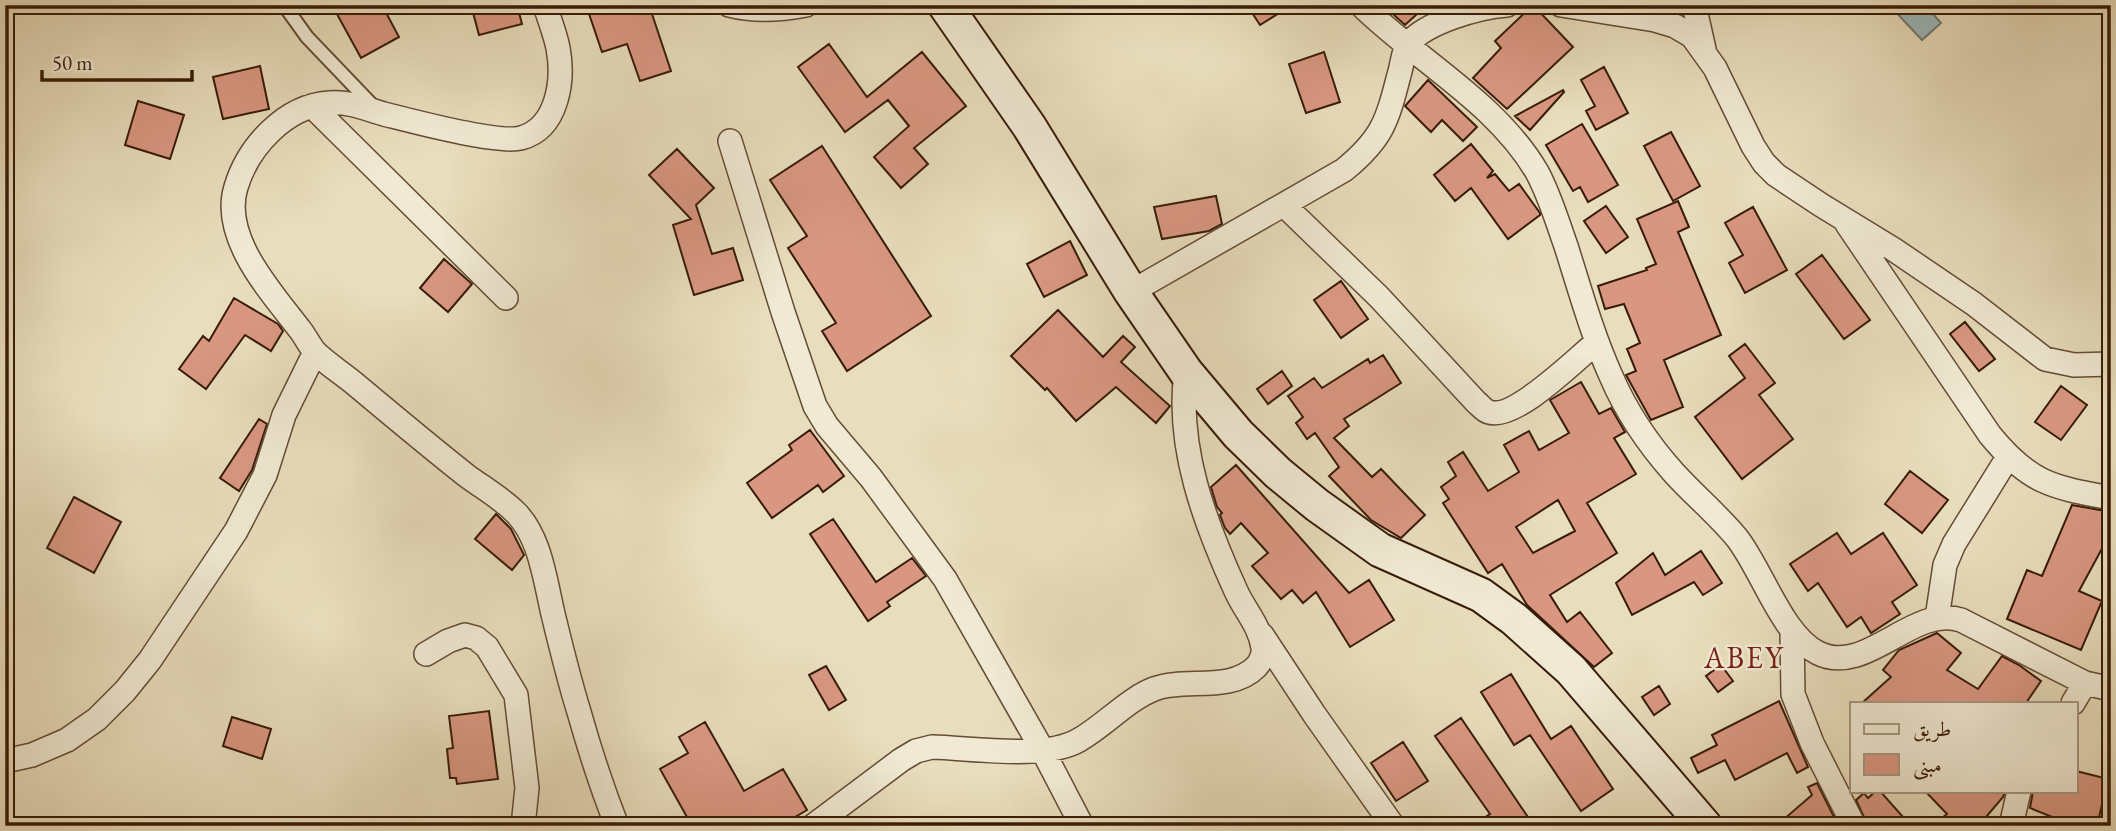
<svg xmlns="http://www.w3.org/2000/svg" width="2116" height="831" font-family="'EB Garamond',Amiri,serif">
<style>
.water{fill:#9cb9bb;stroke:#747a73;stroke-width:2}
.building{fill:#d99782;stroke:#381c07;stroke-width:2;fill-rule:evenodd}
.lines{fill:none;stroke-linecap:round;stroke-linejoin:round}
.service-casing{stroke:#644c34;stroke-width:16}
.minor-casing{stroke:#644c34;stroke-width:26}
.secondary-casing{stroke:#381c07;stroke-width:37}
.service{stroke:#f0e9d3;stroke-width:12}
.minor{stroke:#f0e9d3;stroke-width:23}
.secondary{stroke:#f0e9d3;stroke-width:33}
.labels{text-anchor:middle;stroke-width:5;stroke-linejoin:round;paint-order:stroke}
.quarter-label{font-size:30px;letter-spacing:2px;fill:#7a1f14;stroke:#f0e9d3}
</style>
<rect width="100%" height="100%" fill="#e8ddbc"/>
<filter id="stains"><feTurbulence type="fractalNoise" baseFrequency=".00286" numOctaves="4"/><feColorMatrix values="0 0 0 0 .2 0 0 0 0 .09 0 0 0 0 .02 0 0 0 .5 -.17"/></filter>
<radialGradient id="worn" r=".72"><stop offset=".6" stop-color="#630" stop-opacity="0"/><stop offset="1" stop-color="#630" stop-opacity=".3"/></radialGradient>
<!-- water -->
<path class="water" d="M1893,5H1925L1941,23L1922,40L1891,7Z"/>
<!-- building -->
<path class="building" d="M332,5H382L399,37L361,58Z
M471,5H517L522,24L479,35Z
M586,5H649L671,71L640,81L627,44L602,52Z
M1247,5H1292L1260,25Z
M1383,5H1427L1405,25Z
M1533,5L1573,47L1507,109L1473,78L1501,48L1495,41Z
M829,44L867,97L922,52L966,106L914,148L928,164L901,188L874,157L909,126L888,100L845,132L798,67Z
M1324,52L1340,102L1306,113L1289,64Z
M260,66L269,109L223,119L213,77Z
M1604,67L1628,113L1596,130L1586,111L1595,106L1581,80Z
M1428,80L1477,127L1463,141L1442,120L1431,132L1405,106Z
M1563,90L1564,92L1530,130L1515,116Z
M138,101L184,115L170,159L125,145Z
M1582,124L1618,185L1588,202L1580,187L1573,191L1546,145Z
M1671,132L1700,186L1673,201L1644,146Z
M1471,144L1493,171L1487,178L1495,174L1509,191L1519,184L1540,213V215L1508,239L1471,188L1455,201L1434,175Z
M822,146L931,316L847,371L822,331L836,323L788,248L807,236L770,180Z
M677,149L714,188L696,205L712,254L733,248L743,280L694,295L673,225L691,219L649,175Z
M1216,196L1222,224L1209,231L1162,239L1154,207Z
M1678,201L1689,227L1678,232L1721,335L1664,360L1683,407L1651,420L1626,375L1636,371L1627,349L1640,343L1624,304L1605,309L1598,286L1647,270L1646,268L1656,264L1637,219Z
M1606,206L1628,237L1606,253L1584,221Z
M1753,207L1787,270L1745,293L1729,263L1743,255L1725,223Z
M1070,241L1087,275L1044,297L1027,264Z
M1822,255L1870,320L1844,339L1796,274Z
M444,259L472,284L448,312L420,288Z
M1341,281L1368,319L1341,338L1314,300Z
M234,298L278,324L283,331L271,351L245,335L206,389L179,369L203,336L209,341Z
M1058,310L1103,357L1123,336L1135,347L1121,362L1170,406L1156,423L1116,387L1076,421L1047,388L1045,390L1011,356Z
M1965,322L1995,359L1979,371L1950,334Z
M1745,344L1775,383L1759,395L1793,439L1742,479L1695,417L1745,378L1729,356Z
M1383,355L1401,383L1344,419L1349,426L1334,438L1372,477L1381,469L1425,515L1401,538L1371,520L1329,476L1339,467L1315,433L1307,439L1296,423L1303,417L1288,396L1314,378L1322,388L1368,359L1370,363Z
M1282,371L1292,386L1268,404L1257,389Z
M1581,382L1599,414L1611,408L1625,432L1614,438L1636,474L1587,503L1617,553L1550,595L1567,622L1580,612L1612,653L1594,667L1527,605L1502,564L1488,573L1443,503L1449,499L1441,487L1456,476L1448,462L1463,452L1488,491L1519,472L1504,445L1529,431L1539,450L1569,433L1550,400ZM1558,500L1575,531L1533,553L1516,527Z
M2061,386L2087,405L2061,440L2035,422Z
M259,419L267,424L252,470L239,491L220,478Z
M810,430L844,476L823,492L818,485L772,518L747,483L792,450L789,445Z
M1236,465L1349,593L1369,580L1394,620L1350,647L1316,592L1303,603L1292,590L1281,599L1252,566L1268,553L1241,523L1230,534L1225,528L1220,515L1222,513L1217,507L1211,487Z
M1910,471L1948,500L1922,533L1885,504Z
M74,497L121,522L94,573L47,548Z
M2072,505L2111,512V532L2079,591L2102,601L2081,650L2007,619L2027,570L2042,576Z
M496,514L511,529L524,555L512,570L475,539Z
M833,519L876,582L912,558L926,576L887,602L890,606L868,621L810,534Z
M1837,533L1851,554L1883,533L1917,585L1892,602L1900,614L1871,633L1861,617L1847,627L1818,583L1808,591L1790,564Z
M1701,551L1722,583L1703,595L1694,582L1632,615L1616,583L1653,553L1665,575Z
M1937,633L1961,653L1947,670L1978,689L2002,656L2019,665L2041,681L2026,703H1862L1891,677L1883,670L1899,650Z
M1721,665L1733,681L1718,692L1706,676Z
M826,666L846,700L829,710L809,675Z
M1511,674L1551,739L1571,726L1613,789L1581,811L1530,735L1514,745L1481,692Z
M1659,686L1670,704L1654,715L1642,697Z
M1779,701L1808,767L1797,773L1787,753L1735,780L1725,760L1698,773L1691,758L1717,745L1712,735Z
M489,711L498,779L457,784L456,778H450L447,749L453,748L449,716Z
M232,717L271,729L262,759L223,746Z
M1461,718L1534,826H1472L1490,814L1435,736Z
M705,722L744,791L783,769L807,810L780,826H692L660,769L688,753L679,737Z
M1403,742L1428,781L1396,801L1371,763Z
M2076,771L2108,779L2097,826H2081L2062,821L2030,808L2033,791H2076Z
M1817,783L1837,823L1832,826H1776L1812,795L1808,787Z
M1876,791H1880L1911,826H1868L1856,800L1864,793L1868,798Z
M1925,791H2005L2003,797L1986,817L1994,826H1932L1947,814Z"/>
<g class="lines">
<defs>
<path id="service" d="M284,5L307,37L374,107"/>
<path id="minor" d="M545,5C549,19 555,33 558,48C564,80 558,128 521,138C497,144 412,121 384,114C366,109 349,101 329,103C285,106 248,147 236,187C220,238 273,294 301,331C306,338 310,346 315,352C327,364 342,373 355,384C392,415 429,446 467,476C482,487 499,497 513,510C540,534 545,580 553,614C561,647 569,680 579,712C590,751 602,788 617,826
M729,5C755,12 780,10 806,5
M1361,5C1418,61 1496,102 1537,172C1550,196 1557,221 1566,246C1580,290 1592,334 1611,376C1626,411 1649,445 1674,473C1694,495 1718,515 1737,538C1762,570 1782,635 1818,653C1866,677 1913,604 1961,620L2085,683L2111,689
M1561,5L1655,20L1675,26L1692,36L1715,68L1753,146L1764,163L1776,175L1821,205L1893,249L1974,304L2045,359L2074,365L2111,364
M1694,5L1704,49
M312,106L506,298
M730,141L783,312L815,406L827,426L871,478L945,579L1043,751L1082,826
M1284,205L1379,297L1476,402C1480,405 1484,411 1489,412C1515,421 1577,358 1597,342
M1847,224L1990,435C2030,484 2052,487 2111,498
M1131,292L1344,170C1382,139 1387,122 1399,75C1402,66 1403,51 1408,44C1426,22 1479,7 1507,5
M1937,618L1945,565L1954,544L2008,457
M1792,632L1793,694L1812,743L1854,826
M1262,635L1314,714L1393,826
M426,654L448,641L465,635L476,638L487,647L516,695L527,788L523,826
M2073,703L2085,683
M5,761L32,755L67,740L97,719L125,691L150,660L236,531L265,475L284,415L315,352
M813,826L901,760L916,751L932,747C973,748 1045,760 1079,740C1104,726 1128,699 1154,689C1185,677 1230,693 1256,667C1260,663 1264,654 1263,648C1260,626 1245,611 1236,591C1205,523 1176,447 1186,372
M2011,826L2019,791"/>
<path id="secondary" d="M945,5L1029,126L1131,292L1186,372L1238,434L1278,473L1317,505L1380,550L1481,595L1514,619L1571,670L1705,826"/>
</defs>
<!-- service casing -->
<use href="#service" class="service-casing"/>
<!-- minor casing -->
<use href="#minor" class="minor-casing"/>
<!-- secondary casing -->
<use href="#secondary" class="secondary-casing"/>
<!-- service -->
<use href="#service" class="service"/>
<!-- minor -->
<use href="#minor" class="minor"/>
<!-- secondary -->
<use href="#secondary" class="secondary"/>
</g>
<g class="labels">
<!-- quarter labels -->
<g class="quarter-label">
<text x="1744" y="668">ABEY</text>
</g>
</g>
<!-- margin -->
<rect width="2116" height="831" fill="none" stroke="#e8ddbc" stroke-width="28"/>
<rect x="7" y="7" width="2102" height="817" fill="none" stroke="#381c07" stroke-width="3.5"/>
<rect x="14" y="14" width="2088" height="803" fill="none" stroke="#381c07" stroke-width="2"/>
<!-- legend -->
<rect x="1850" y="702" width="228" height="91" fill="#f0e9d3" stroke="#a69781" stroke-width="2"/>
<rect x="1864" y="724" width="35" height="10" fill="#f0e9d3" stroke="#a69781" stroke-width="2"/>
<text x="1913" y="736" font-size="21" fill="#381c07">طريق</text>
<rect x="1864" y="754" width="35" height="21" fill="#d99782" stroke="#a69781" stroke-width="2"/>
<text x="1913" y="772" font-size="21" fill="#381c07">مبنى</text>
<!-- scale -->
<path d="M42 70v10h150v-10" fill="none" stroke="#381c07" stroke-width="3.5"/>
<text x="52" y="70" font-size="21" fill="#381c07" stroke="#f0e9d3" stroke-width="5" paint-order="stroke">50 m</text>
<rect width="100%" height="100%" filter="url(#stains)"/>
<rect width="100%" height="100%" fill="url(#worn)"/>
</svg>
